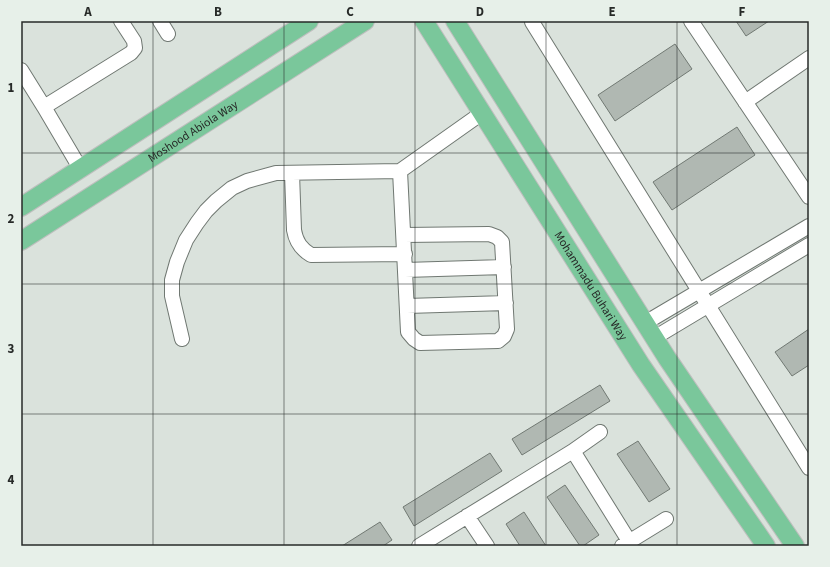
<svg xmlns="http://www.w3.org/2000/svg" width="830" height="567" font-family="'Source Sans 3',sans-serif">
<style>
.building{fill:#b0b8b2;stroke:#717973}
.lines{fill:none;stroke-linecap:round;stroke-linejoin:round}
.minor-casing{stroke:#707872;stroke-width:16}
.major-casing{stroke:#bebfbe;stroke-width:20}
.minor{stroke:#fff;stroke-width:14}
.major{stroke:#7ac79b;stroke-width:18}
.grid{fill:none;stroke:#272a28;stroke-width:1;stroke-opacity:0.55}
.labels{text-anchor:middle;stroke-width:3;stroke-linejoin:round;paint-order:stroke}
.street-label{font-size:12px;fill:#272a28;stroke:#e7f0e9}
.neatline{fill:none;stroke:#272a28;stroke-width:1.5}
.grid-label{font-size:13px;text-anchor:middle;font-weight:bold;fill:#272a28}
</style>
<rect width="100%" height="100%" fill="#dae2dc"/>
<!-- building -->
<path class="building" d="M736,21H769L746,36Z
M675,44L692,69L615,121L598,95Z
M737,127L755,155L672,210L653,182Z
M809,329V365L792,376L775,352Z
M600,385L610,401L522,455L512,439Z
M638,441L670,489L649,502L617,454Z
M490,453L502,471L414,526L403,507Z
M565,485L599,535L583,546H580L547,497Z
M524,512L546,546H520L506,524Z
M380,522L392,540L383,546H342Z"/>
<g class="lines">
<defs>
<path id="minor" d="M160,21L168,34
M691,21L809,197
M532,22L809,468
M21,70L44,107L131,53L135,48L134,41L121,21
M745,102L809,58
M44,107L80,168
M400,171L408,332L414,339L420,343L498,341L504,336L507,329L502,242L497,237L489,234L404,235
M292,173L294,230C296,242 301,249 311,255L405,254
M405,270L504,267
M407,306L506,303
M645,323L809,226
M654,338L809,245
M182,339L172,296V280L177,262L186,240L197,223L206,211L216,201L232,188L247,181L276,173L400,171L482,113
M573,451L629,541
M467,516L487,546
M419,546L573,451L600,432
M622,546L666,519"/>
<g id="major">
<path id="s1" d="M424,21L641,365L766,546"/>
<path d="M455,21L667,358L795,546"/>
<path d="M21,207L309,21"/>
<path id="s2" d="M21,241L365,21"/>
</g>
</defs>
<!-- minor casing -->
<use href="#minor" class="minor-casing"/>
<!-- major casing -->
<use href="#major" class="major-casing"/>
<!-- minor -->
<use href="#minor" class="minor"/>
<!-- major -->
<use href="#major" class="major"/>
</g>
<!-- grid -->
<path class="grid" d="M153,21V546M284,21V546M415,21V546M546,21V546M677,21V546M21,153H809M21,284H809M21,414H809"/>
<g class="labels">
<!-- street labels -->
<g class="street-label">
<text dy="4" stroke="none"><textPath href="#s2" startOffset="204">Moshood Abiola Way</textPath></text>
<text dy="4" stroke="none"><textPath href="#s1" startOffset="313">Mohammadu Buhari Way</textPath></text>
</g>
</g>
<!-- border -->
<rect width="830" height="567" fill="none" stroke="#e7f0e9" stroke-width="44"/>
<rect x="22" y="22" width="786" height="523" class="neatline"/>
<g class="grid-label">
<text x="88" y="16">A</text>
<text x="218" y="16">B</text>
<text x="350" y="16">C</text>
<text x="480" y="16">D</text>
<text x="612" y="16">E</text>
<text x="742" y="16">F</text>
<text x="11" y="92">1</text>
<text x="11" y="223">2</text>
<text x="11" y="353">3</text>
<text x="11" y="484">4</text>
</g>
</svg>
